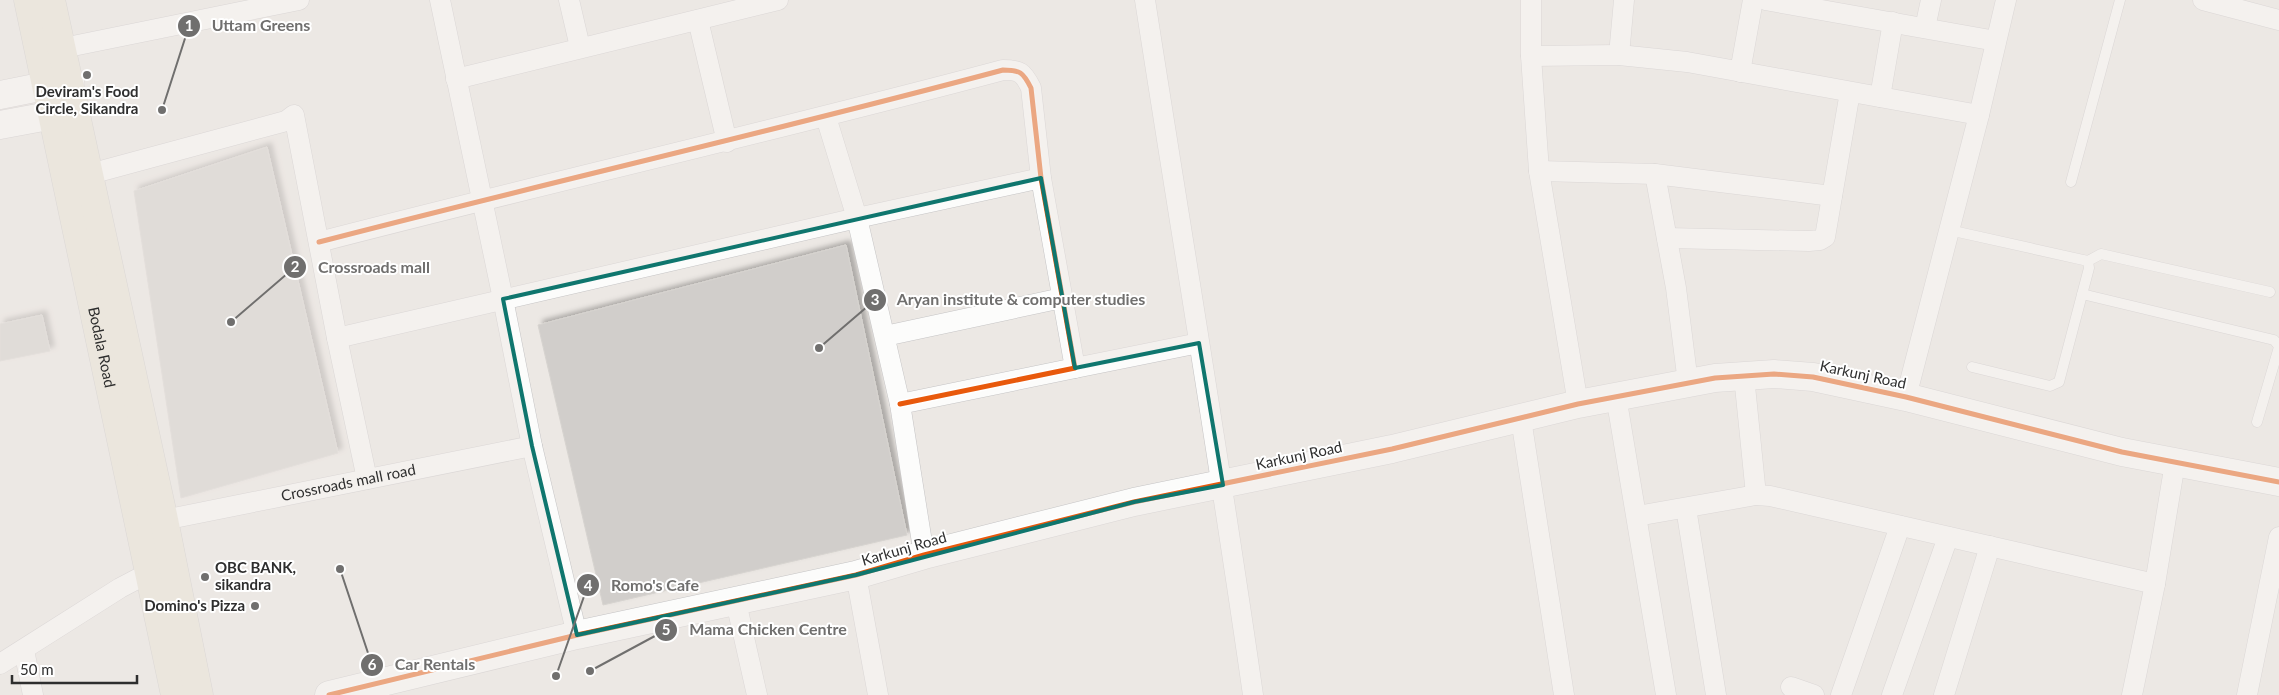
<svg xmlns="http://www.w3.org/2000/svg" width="2279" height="695" font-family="Lato,sans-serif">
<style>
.building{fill:#d1cecb;stroke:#d7d4d0;filter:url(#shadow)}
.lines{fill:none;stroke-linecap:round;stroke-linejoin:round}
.lane-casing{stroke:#c5c4c5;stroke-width:11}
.street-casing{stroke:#c5c4c5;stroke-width:21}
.secondary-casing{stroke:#c5c4c5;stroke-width:29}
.primary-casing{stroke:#c6c5c4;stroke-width:29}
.lane{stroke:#fcfcfb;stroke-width:10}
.street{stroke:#fcfcfb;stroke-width:20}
.secondary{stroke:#fcfcfb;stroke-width:28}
.primary{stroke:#e8e4d6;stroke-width:28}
.cycleway-casing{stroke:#fff;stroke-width:8}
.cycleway{stroke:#e8590c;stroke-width:5}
.marked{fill:none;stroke:#0f766e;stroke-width:4;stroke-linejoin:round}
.poi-dot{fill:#706f6e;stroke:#fff;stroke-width:2}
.labels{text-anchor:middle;stroke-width:4;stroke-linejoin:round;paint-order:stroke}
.poi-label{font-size:15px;font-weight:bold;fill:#2e2e2e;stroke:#fff}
.street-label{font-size:15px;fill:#2e2e2e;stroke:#fff}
.leader{fill:none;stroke:#706f6e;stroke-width:2}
.callout-dot{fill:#706f6e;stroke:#fff;stroke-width:2}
.mark-label{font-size:15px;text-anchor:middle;font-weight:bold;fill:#fff}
.callout-label{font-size:16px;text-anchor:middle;font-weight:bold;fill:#706f6e;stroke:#fff;stroke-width:4;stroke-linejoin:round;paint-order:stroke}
</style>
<defs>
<filter id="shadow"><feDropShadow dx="4.5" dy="-4.5" stdDeviation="2.5" flood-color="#0004"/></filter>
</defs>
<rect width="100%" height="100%" fill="#ece8e4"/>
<!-- building -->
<path class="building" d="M267,147L338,453L181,498L134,191Z
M846,245L907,535L603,605L538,325Z
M42,315L50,351L0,361V324Z"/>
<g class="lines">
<defs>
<path id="lane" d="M2071,182L2120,0
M1949,230L2088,261
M2088,261L2101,254L2270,292
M2082,294L2274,340L2279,346
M1972,367L2050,386L2059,382L2089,268L2088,261
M2257,422L2279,347"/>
<g id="street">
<path d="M440,0L503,299L532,446L577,635"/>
<path d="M569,0L580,47"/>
<path d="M1145,0C1181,232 1220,463 1253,695"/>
<path d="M1531,0V56L1539,171L1578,404"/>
<path d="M1765,0L1996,41"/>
<path d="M2203,0L2279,20"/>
<path d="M698,20L727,142"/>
<path d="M1925,28L1931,0"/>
<path d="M63,48L299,0"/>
<path d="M1619,55L1624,0"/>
<path d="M1531,56L1619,55L1687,62L1979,115"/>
<path d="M1740,72L1753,0"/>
<path d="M456,79L778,0"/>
<path d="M1880,97L1893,22"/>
<path d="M826,117L857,218L1041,178"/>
<path d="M1539,171L1655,174L1832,196"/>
<path d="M90,174L286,121L294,115L337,338L367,479"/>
<path d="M1655,174L1676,288L1688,383"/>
<path d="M1667,238L1809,241L1820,240L1825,237L1850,92"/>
<path d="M319,242C546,183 775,131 1003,70C1020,70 1023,72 1031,88L1041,178L1075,368L900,404"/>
<path d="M885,336L1062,298"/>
<path d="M337,338L857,218L900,404L924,555"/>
<path d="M1075,368L1199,343"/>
<path d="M1744,376L1756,495"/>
<path d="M1616,396L1666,695"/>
<path d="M1906,397L1979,115L2006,0"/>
<path d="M1521,419L1564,695"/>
<path d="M1686,508L1716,695"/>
<path d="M1637,516L1756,495L1770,496L2155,584"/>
<path id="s1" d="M164,520L532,446"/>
<path d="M856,575L878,695"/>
<path d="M736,602L757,695"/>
<path d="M24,650L33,695"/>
<path d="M0,664L120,588L160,567"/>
<path d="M1791,687L1814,695"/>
<path d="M1841,695L1900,526"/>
<path d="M1892,695L1948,537"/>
<path d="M1944,695L1990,546"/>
<path d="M2132,695L2155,584L2175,463"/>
<path d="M2247,695L2279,537"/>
</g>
<path id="secondary" d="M0,95L70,81
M0,125L75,111
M329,695L577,635L856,575L924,555L1134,502L1392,449L1578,404L1715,378L1774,374L1813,377L1906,397L2122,452L2279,482"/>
<g id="primary">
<path id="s2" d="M28,0L175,695"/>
<path d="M51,0L164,520L199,695"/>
</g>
</defs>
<!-- lane casing -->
<use href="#lane" class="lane-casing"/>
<!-- street casing -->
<use href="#street" class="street-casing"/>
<!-- secondary casing -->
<use href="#secondary" class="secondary-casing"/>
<!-- primary casing -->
<use href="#primary" class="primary-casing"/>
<!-- lane -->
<use href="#lane" class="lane"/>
<!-- street -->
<use href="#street" class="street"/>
<!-- secondary -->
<use href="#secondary" class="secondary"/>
<!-- primary -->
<use href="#primary" class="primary"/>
<defs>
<path id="cycleway" d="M319,242C546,183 775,131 1003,70C1020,70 1023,72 1031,88L1041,178L1075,368L900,404
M329,695L577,635L856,575L924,555L1134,502L1392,449L1578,404L1715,378L1774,374L1813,377L1906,397L2122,452L2279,482"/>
</defs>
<!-- cycleway casing -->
<use href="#cycleway" class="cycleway-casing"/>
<!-- cycleway -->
<use href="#cycleway" class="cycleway"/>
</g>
<!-- marked area -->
<path d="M0 0H2279V695H0ZM1041,178L1075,368L1199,343L1223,485L1134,502L856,575L577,635L532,446L503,299Z" fill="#ece8e4" fill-opacity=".55" fill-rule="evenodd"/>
<path class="marked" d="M1041,178L1075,368L1199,343L1223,485L1134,502L856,575L577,635L532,446L503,299Z"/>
<!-- markers -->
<g class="poi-dot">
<circle cx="87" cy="75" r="5"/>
<circle cx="205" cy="577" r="5"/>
<circle cx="255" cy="606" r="5"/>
</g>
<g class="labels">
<!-- poi labels -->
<g class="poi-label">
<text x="87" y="97">Deviram's Food<tspan x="87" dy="17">Circle, Sikandra</tspan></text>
<text x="215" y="573" text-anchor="start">OBC BANK,<tspan x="215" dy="17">sikandra</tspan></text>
<text x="245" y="611" text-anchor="end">Domino's Pizza</text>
</g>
<!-- street labels -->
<g class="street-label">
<text dy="5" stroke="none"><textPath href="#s2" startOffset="355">Bodala Road</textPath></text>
<text transform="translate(1863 375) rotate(12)" y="5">Karkunj Road</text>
<text transform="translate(1299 456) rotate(-12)" y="5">Karkunj Road</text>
<text dy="5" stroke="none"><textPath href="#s1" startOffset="188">Crossroads mall road</textPath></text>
<text transform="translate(904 549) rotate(-16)" y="5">Karkunj Road</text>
</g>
</g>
<!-- callouts -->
<path class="leader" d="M162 110L189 26M231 322L295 267M819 348L875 300M556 676L588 585M590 671L666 630M340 569L372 665"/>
<g class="callout-dot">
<circle cx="162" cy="110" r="5"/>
<circle cx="231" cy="322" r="5"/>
<circle cx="819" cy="348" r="5"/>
<circle cx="556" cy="676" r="5"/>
<circle cx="590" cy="671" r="5"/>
<circle cx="340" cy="569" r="5"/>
<circle cx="189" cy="26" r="12"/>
<circle cx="295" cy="267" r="12"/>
<circle cx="875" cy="300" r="12"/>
<circle cx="588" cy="585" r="12"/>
<circle cx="666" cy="630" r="12"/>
<circle cx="372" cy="665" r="12"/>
</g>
<g class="mark-label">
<text x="189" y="31">1</text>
<text x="295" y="272">2</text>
<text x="875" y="305">3</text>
<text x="588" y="591">4</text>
<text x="666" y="635">5</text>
<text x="372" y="670">6</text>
</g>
<g class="callout-label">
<text x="261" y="31">Uttam Greens</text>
<text x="374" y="273">Crossroads mall</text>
<text x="1021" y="305">Aryan institute &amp; computer studies</text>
<text x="655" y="591">Romo's Cafe</text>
<text x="768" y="635">Mama Chicken Centre</text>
<text x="435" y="670">Car Rentals</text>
</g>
<!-- scale -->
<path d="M12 675v8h125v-8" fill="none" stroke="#2e2e2e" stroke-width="2.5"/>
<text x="20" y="675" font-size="15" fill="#2e2e2e" stroke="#ffffff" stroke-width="4" paint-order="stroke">50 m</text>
</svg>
